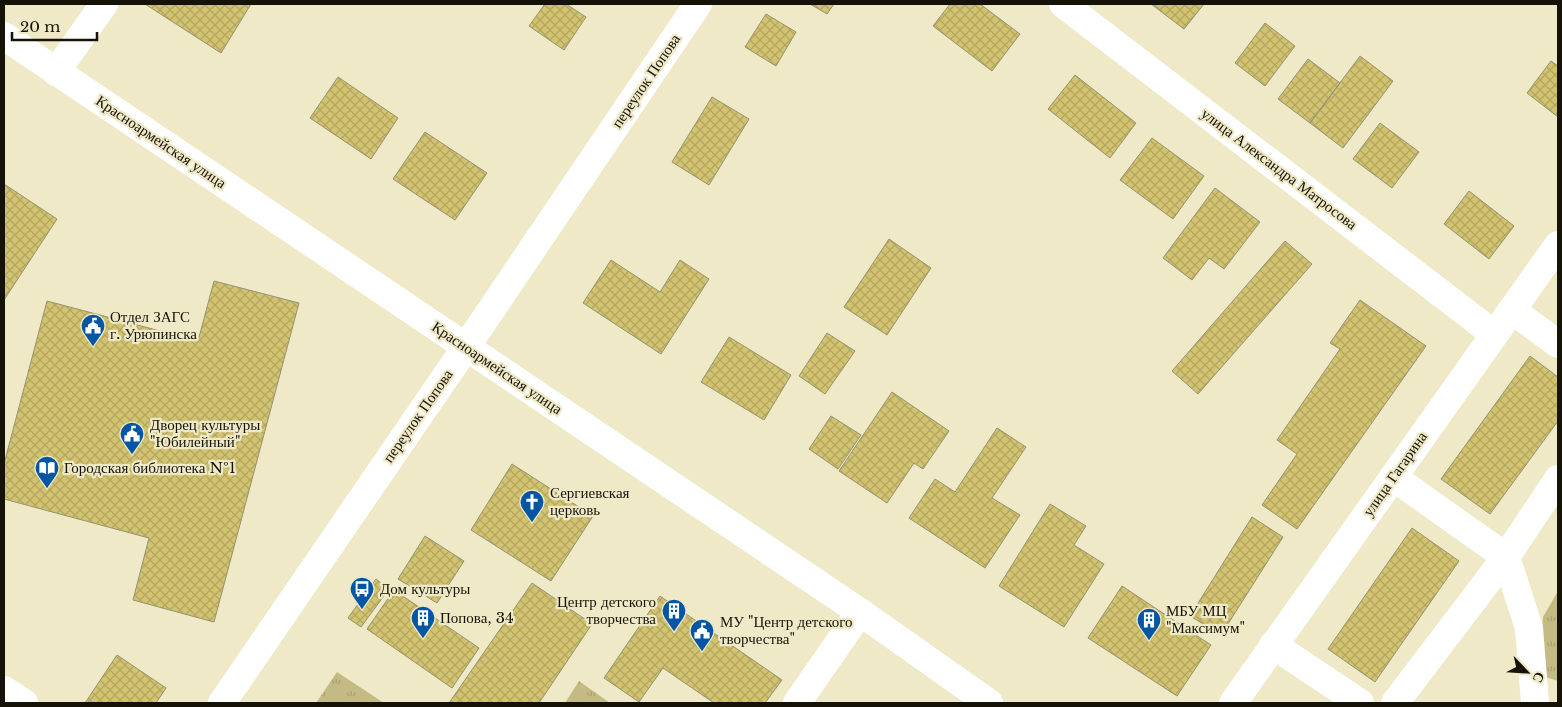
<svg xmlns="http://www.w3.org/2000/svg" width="1562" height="707" font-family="'Libre Baskerville',serif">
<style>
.park{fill:url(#park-tufts)}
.building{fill:url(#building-cross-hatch);stroke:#979273}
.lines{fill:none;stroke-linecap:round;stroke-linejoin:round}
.minor{stroke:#fff;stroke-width:28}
.major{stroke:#fff;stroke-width:28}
.labels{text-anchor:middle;stroke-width:4.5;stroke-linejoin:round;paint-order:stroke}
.street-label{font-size:15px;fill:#151307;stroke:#efe9c7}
.poi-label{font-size:15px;fill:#151307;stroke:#efe9c7;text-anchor:start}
</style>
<defs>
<pattern id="park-tufts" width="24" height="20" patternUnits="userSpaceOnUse" patternTransform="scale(1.25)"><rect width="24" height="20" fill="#c4bb84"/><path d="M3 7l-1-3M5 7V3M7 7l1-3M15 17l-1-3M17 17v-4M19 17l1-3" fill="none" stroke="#a8a070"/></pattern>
<pattern id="building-cross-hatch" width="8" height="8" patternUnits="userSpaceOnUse" patternTransform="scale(1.25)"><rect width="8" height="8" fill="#d2c370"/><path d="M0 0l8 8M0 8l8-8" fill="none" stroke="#b3a760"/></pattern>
</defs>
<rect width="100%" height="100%" fill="#efe9c7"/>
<!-- park -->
<path class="park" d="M1558,591V681L1539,675L1543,617Z
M337,672L384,703H316Z
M579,681L610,703H565Z"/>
<!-- building -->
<path class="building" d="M145,4H251L221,53Z
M545,4H566L586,17L564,50L529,26Z
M810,4H834L827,14Z
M950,4H980L1020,34L992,71L933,26Z
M1151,4H1204L1184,29Z
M766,14L796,32L776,66L745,47Z
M1265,23L1295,46L1265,86L1235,63Z
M1360,56L1393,81L1343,148L1310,123Z
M1308,59L1340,83L1310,123L1278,99Z
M1551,61L1558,66V117L1527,93Z
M1075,75L1136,123L1110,158L1048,109Z
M338,77L398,118L371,159L310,118Z
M712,97L749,119L709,185L672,162Z
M1380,123L1419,152L1392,188L1353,159Z
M425,132L487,173L455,220L393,179Z
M1152,138L1204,176L1173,219L1120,180Z
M4,184L57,219L4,300Z
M1215,188L1260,222L1224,269L1209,258L1192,280L1163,258Z
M1469,191L1514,226L1489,259L1444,224Z
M889,239L931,268L887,335L844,307Z
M1285,241L1312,264L1198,394L1172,371Z
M611,260L660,292L680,260L709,279L661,354L583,303Z
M214,281L299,303L214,622L133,600L149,538L4,499V464L47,301L198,341Z
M1360,300L1426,346L1297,529L1262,505L1297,454L1277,440L1340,349L1330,343Z
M827,333L855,351L825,394L799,376Z
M729,337L791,375L764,420L701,382Z
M1530,356L1558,377V421L1490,514L1441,479Z
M892,392L949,431L923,469L914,463L887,503L839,471Z
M831,416L861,435L838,469L809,449Z
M997,428L1026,447L992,498L1020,515L985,568L909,518L935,479L955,492Z
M512,464L593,516L551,581L471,530Z
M1050,504L1086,526L1074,545L1104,564L1064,627L999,586Z
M1252,517L1283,537L1221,635L1190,616Z
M1412,528L1459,561L1375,682L1328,649Z
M425,536L464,561L437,603L398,579Z
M376,579L389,589L361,627L348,618Z
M532,583L592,624L539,703H449Z
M1122,586L1211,645L1177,696L1088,638Z
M394,590L479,648L452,688L367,629Z
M660,596L782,680L765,703H714L663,668L639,702L604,678Z
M117,655L166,688L156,703H85Z"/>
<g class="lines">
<!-- minor -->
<path class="minor" d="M1063,4L1494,334
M56,72L104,4
M1512,310L1558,344
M466,347L698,4
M1393,477L1506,557L1529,628L1535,703
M1273,645L1360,703
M4,690L24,703
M797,703L860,612
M1233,703L1558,245
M1395,703L1506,557L1558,479"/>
<!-- major -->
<path class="major" d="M4,36L860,612L989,703
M222,703L466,347"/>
</g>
<!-- icons -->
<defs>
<symbol id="civic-pin" viewBox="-11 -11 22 30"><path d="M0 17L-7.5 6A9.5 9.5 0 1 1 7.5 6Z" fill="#0356a4" stroke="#efe9c7"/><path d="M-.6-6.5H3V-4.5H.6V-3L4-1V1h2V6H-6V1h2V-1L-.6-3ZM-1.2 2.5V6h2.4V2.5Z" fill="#fff"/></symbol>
<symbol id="library-pin" viewBox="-11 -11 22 30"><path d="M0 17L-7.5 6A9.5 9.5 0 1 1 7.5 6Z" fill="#0356a4" stroke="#efe9c7"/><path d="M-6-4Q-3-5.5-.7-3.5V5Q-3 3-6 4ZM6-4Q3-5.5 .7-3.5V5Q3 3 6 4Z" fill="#fff"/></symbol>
<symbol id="church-pin" viewBox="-11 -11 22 30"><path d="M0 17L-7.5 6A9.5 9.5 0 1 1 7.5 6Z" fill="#0356a4" stroke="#efe9c7"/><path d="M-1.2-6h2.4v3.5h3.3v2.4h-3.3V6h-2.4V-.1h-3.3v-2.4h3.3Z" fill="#fff"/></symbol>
<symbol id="bus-pin" viewBox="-11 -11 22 30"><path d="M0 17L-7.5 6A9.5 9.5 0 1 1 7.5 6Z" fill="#0356a4" stroke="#efe9c7"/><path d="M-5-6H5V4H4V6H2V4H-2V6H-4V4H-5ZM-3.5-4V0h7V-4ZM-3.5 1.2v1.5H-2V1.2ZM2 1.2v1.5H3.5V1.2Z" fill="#fff"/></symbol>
<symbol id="building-pin" viewBox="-11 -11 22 30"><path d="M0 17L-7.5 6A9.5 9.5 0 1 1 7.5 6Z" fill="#0356a4" stroke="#efe9c7"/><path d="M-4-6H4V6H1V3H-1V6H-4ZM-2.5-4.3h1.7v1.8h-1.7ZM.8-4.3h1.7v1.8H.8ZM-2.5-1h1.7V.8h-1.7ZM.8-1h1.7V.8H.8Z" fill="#fff"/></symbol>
</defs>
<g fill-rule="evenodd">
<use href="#civic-pin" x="79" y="312" width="28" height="38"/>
<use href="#civic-pin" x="118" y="420" width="28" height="38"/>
<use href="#library-pin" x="33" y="454" width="28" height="38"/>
<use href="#church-pin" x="518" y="488" width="28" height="38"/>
<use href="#bus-pin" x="348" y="575" width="28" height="38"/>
<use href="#building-pin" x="660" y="597" width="28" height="38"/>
<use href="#building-pin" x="409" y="604" width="28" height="38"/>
<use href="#building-pin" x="1135" y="606" width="28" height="38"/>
<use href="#civic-pin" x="688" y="617" width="28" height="38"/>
</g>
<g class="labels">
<!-- street labels -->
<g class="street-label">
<text transform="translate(646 81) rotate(-56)" y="5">переулок Попова</text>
<text transform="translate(161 142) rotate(34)" y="5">Красноармейская улица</text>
<text transform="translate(1279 169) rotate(37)" y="5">улица Александра Матросова</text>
<text transform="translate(497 368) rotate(34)" y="5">Красноармейская улица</text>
<text transform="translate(418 416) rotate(-55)" y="5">переулок Попова</text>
<text transform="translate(1395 474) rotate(-55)" y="5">улица Гагарина</text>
</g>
<!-- poi labels -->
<g class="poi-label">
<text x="110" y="322">Отдел ЗАГС<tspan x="110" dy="17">г. Урюпинска</tspan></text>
<text x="150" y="430">Дворец культуры<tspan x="150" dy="17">"Юбилейный"</tspan></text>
<text x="64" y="473">Городская библиотека №1</text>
<text x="550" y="498">Сергиевская<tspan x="550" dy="17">церковь</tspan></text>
<text x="380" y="594">Дом культуры</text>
<text x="656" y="607" text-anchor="end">Центр детского<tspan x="656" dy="17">творчества</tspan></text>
<text x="1166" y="616">МБУ МЦ<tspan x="1166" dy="17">"Максимум"</tspan></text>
<text x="440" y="623">Попова, 34</text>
<text x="720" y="627">МУ "Центр детского<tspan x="720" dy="17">творчества"</tspan></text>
</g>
</g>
<!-- border -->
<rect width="1562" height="707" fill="none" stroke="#151307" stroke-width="10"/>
<!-- north arrow -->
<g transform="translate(1527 672) rotate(115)" stroke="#efe9c7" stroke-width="4" paint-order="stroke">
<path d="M0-4L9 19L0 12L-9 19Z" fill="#151307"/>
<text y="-8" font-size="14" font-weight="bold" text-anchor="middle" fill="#151307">С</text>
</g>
<!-- scale -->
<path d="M12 32v8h85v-8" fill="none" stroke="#151307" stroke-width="2.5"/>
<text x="20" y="32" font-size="15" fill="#151307" stroke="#efe9c7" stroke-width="4" paint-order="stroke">20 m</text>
</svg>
